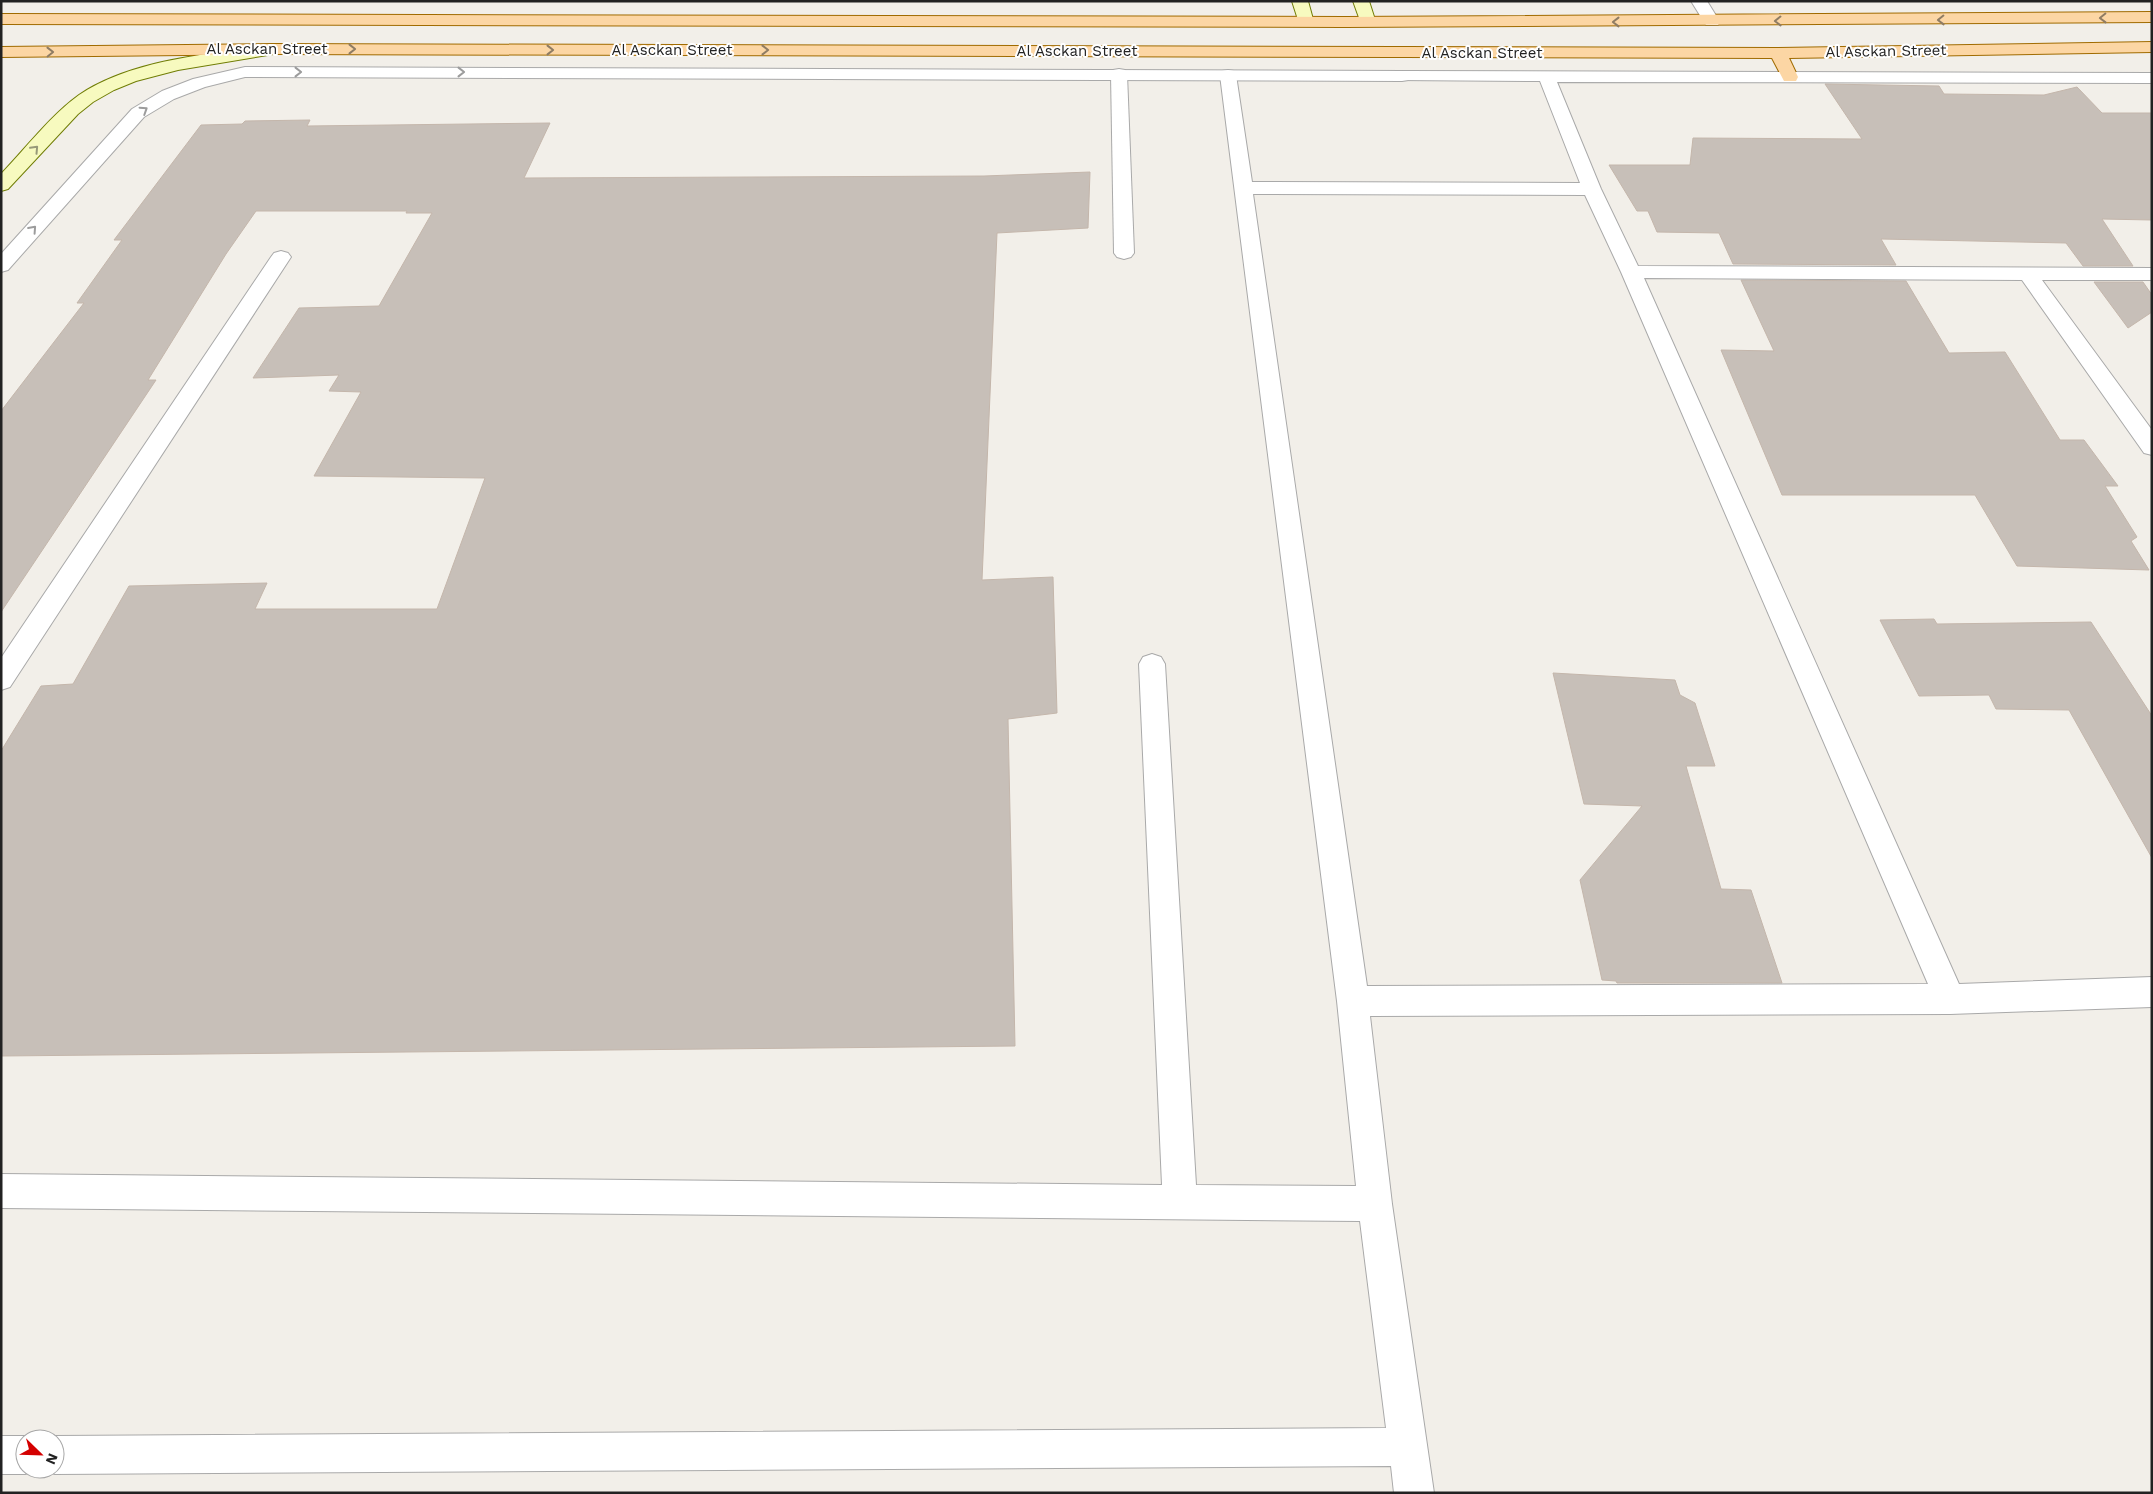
<svg xmlns="http://www.w3.org/2000/svg" width="2153" height="1494" font-family="'Work Sans',sans-serif">
<style>
.building{fill:#c7bfb8;stroke:#c4b6ab}
.lines{fill:none;stroke-linecap:round;stroke-linejoin:round}
.service-casing{stroke:#a9a9a9;stroke-width:2}
.minor-casing{stroke:#a9a9a9;stroke-width:2}
.tertiary-casing{stroke:#a9a9a9;stroke-width:2}
.secondary-casing{stroke:#707d05;stroke-width:2}
.primary-casing{stroke:#a06b00;stroke-width:2}
.service{fill:#fff;fill-rule:evenodd}
.minor{fill:#fff;fill-rule:evenodd}
.tertiary{fill:#fff;fill-rule:evenodd}
.secondary{fill:#f7fabf;fill-rule:evenodd}
.primary{fill:#fcd6a4;fill-rule:evenodd}
.oneway{stroke:#8f7c63}
.oneway2{stroke:#9c9c9c}
.oneway3{stroke:#979978}
.labels{text-anchor:middle;stroke-width:4;stroke-linejoin:round;paint-order:stroke}
.far-street-label{font-size:15px;fill:#222;stroke:#fff}
</style>
<rect width="100%" height="100%" fill="#f2efe9"/>
<!-- building -->
<path class="building" d="M1825,84L1939,86L1944,94L2044,95L2077,87L2102,113H2152V220L2102,219L2133,266H2083L2066,243L1881,239L1896,265L1733,264L1719,233L1657,232L1648,211H1637L1609,165H1690L1693,138L1862,139Z
M310,120L307,126L550,123L524,178L984,176L1090,172L1088,228L997,233L982,580L1053,577L1057,713L1008,719L1015,1046L1,1056V751L41,686L73,684L129,586L267,583L255,609H437L485,478L314,476L361,392L329,391L339,375L253,378L299,308L379,306L432,213H406L407,211H256L226,254L148,380H156L1,612V411L84,303H77L122,240H114L201,125L242,124L245,121Z
M1741,280L1906,281L1949,353L2005,352L2060,440H2084L2118,486H2105L2137,537L2131,541L2149,570L2017,566L1975,495H1782L1721,350L1774,351Z
M2094,282H2143L2152,295V312L2128,328Z
M1934,619L1937,624L2091,622L2152,716V858L2069,710L1996,709L1989,695L1919,696L1880,620Z
M1553,673L1675,680L1680,695L1695,703L1715,766H1686L1721,889L1751,890L1782,983H1617L1616,981L1602,980L1580,880L1642,806L1584,804Z"/>
<g class="lines">
<defs>
<path id="service" d="M1119,69L1125,70L1127,74L1134,253L1131,257L1124,259L1117,257L1114,253L1111,74L1113,70Z"/>
<path id="minor" d="M1691,1H1707L1720,22L1718,25H1706Z
M1228,70L1234,71L1236,75L1252,182L1580,183L1540,81L1396,80L1394,76L1396,72L1402,71L2152,73V83L1557,82L1601,189L1638,266L2152,268V280H2042L2152,430V455L2144,453L2022,280L1644,278L1959,984L2152,977V1007L1950,1014L1370,1016L1392,1204L1434,1493H1394L1391,1466L55,1474L42,1469H55V1439H47L55,1436L1386,1428L1360,1221L1,1208V1174L1162,1185L1139,664L1143,657L1152,654L1161,657L1165,664L1196,1185L1356,1186L1337,1001L1220,75L1222,71ZM1253,194L1585,195L1621,272L1928,984L1367,986Z
M281,251L288,253L291,257L10,687L1,690V658L271,257L274,253Z
M1,1436H25L33,1439H25V1469H38L25,1474H1Z"/>
<path id="tertiary" d="M245,67L1402,71L1408,72L1410,76L1408,80L1402,81L245,77L205,87L174,99L144,117L8,270L1,272V254L132,109L162,91L193,79Z"/>
<path id="secondary" d="M1292,1H1308L1314,23L1312,26H1300Z
M1353,1H1369L1376,23L1374,26H1362Z
M274,44L280,45L282,49L280,53L178,70L136,81L114,90L93,102L78,114L8,189L1,191V174C26,148 50,116 79,95C132,59 212,54 274,44Z"/>
<path id="primary" d="M2152,12V22L1345,27L1,24V14L1345,17Z
M2152,42V52L1789,58L1798,77L1796,81H1784L1772,58L274,54L1,57V47L274,44L1778,48Z"/>
</defs>
<!-- service casing -->
<use href="#service" class="service-casing"/>
<!-- minor casing -->
<use href="#minor" class="minor-casing"/>
<!-- tertiary casing -->
<use href="#tertiary" class="tertiary-casing"/>
<!-- secondary casing -->
<use href="#secondary" class="secondary-casing"/>
<!-- primary casing -->
<use href="#primary" class="primary-casing"/>
<!-- service -->
<use href="#service" class="service"/>
<!-- minor -->
<use href="#minor" class="minor"/>
<!-- tertiary -->
<use href="#tertiary" class="tertiary"/>
<!-- secondary -->
<use href="#secondary" class="secondary"/>
<!-- primary -->
<use href="#primary" class="primary"/>
</g>
<!-- one-way arrows -->
<defs><path id="oneway-chevron" d="M-2-3.5L2.5 0L-2 3.5" fill="none" stroke-width="1.6" stroke-linecap="round" stroke-linejoin="round" transform="scale(1.25)"/></defs>
<g class="oneway">
<use href="#oneway-chevron" transform="translate(2103 18) rotate(179)"/>
<use href="#oneway-chevron" transform="translate(1941 20) rotate(179)"/>
<use href="#oneway-chevron" transform="translate(1778 21) rotate(179)"/>
<use href="#oneway-chevron" transform="translate(1616 22) rotate(180)"/>
<use href="#oneway-chevron" transform="translate(352 49)"/>
<use href="#oneway-chevron" transform="translate(550 50)"/>
<use href="#oneway-chevron" transform="translate(765 50)"/>
<use href="#oneway-chevron" transform="translate(50 52) rotate(-1)"/>
</g>
<g class="oneway2">
<use href="#oneway-chevron" transform="translate(298 72)"/>
<use href="#oneway-chevron" transform="translate(461 72)"/>
<use href="#oneway-chevron" transform="translate(144 110) rotate(-33)"/>
<use href="#oneway-chevron" transform="translate(33 229) rotate(-48)"/>
</g>
<use class="oneway3" href="#oneway-chevron" transform="translate(35 149) rotate(-47)"/>
<g class="labels">
<!-- far-street labels -->
<g class="far-street-label">
<text x="267" y="54">Al Asckan Street</text>
<text x="672" y="55">Al Asckan Street</text>
<text x="1077" y="56">Al Asckan Street</text>
<text transform="translate(1886 51) rotate(-1)" y="5">Al Asckan Street</text>
<text x="1482" y="58">Al Asckan Street</text>
</g>
</g>
<!-- border -->
<rect width="2153" height="1494" fill="none" stroke="#222222" stroke-width="5"/>
<!-- north arrow -->
<g transform="translate(40 1454) rotate(113)"><circle r="24" fill="#ffffff" stroke="#a7a7a7"/>
<path d="M0-4L9 19L0 12L-9 19Z" fill="#d40000"/>
<text y="-8" font-size="14" font-weight="bold" text-anchor="middle" fill="#222222">N</text>
</g>
</svg>
